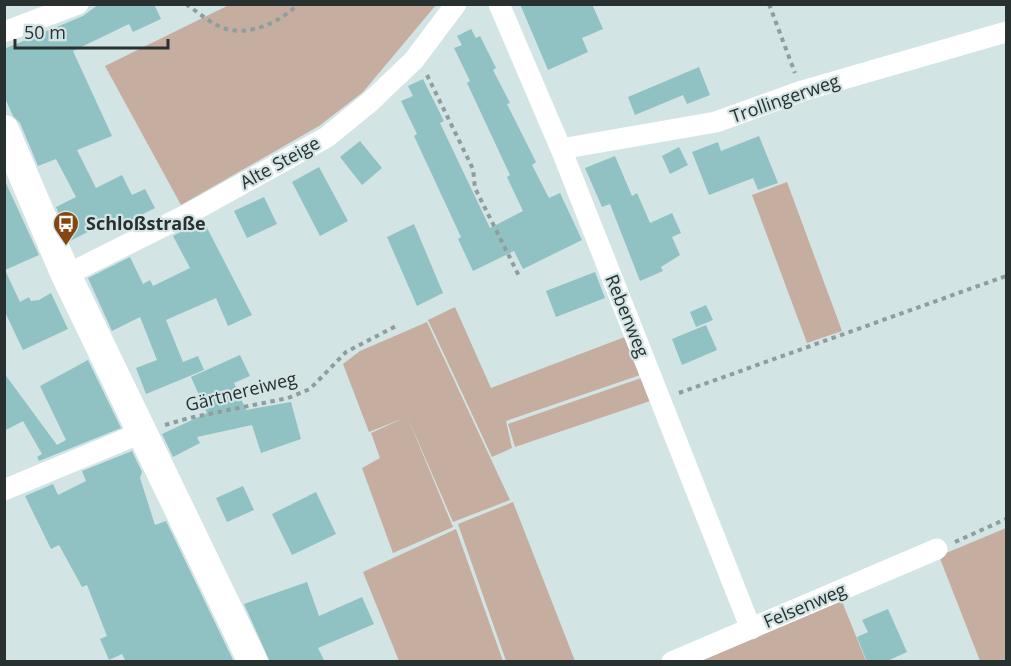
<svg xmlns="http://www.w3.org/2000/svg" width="1011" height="666" font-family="'Open Sans',sans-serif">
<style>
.green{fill:#c5aea0}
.building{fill:#90c2c3}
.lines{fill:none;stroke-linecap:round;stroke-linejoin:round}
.path{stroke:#909d9d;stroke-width:4;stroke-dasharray:4.5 4.5;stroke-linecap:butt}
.street{stroke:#fff;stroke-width:21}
.secondary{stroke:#fff;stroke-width:30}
.labels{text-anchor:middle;stroke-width:4.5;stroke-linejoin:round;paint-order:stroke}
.street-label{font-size:18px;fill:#293030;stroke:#d3e4e4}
.poi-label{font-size:18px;font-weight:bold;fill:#293030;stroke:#d3e4e4;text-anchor:start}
</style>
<rect width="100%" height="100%" fill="#d3e4e4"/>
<!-- green -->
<path class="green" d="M231,4L436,5L363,92L319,126L181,205L105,66Z
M787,182L842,331L807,343L752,195Z
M455,307L491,388L630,335L646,373L506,421L512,448L492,457L428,320Z
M427,322L510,500L453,522L407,416L453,527L393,553L362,468L380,458L371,433L404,418L369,432L343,364L360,351Z
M647,376L656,399L515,447L508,424Z
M513,502L575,661H506L458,524Z
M1006,528V661H980L939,556Z
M456,529L503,661H399L363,572Z
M841,599L866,661L697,662Z"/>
<!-- building -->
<path class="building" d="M99,4H154L161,19L133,32L129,24L73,51L112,136L77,150L96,188L122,175L132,195L145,189L155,208L123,224L119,216L70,241L56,207L76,197L56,159L38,166L20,123L13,116L4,96V49L83,16Z
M520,4H592L603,29L582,38L588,52L548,70Z
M471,29L476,38L480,36L496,68L493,70L510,103L507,104L536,162L532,165L549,198L560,193L582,240L523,269L514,251L473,271L458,239L461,237L414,136L417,134L401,101L413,96L408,86L423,79L444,121L440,123L490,228L523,211L507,177L510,175L467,83L470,81L454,48L462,45L457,36Z
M699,67L710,95L687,104L683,95L635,115L628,97Z
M759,136L778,183L758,190L753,178L709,195L692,152L718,142L721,151Z
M360,141L382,168L362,185L340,157Z
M679,147L688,165L670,174L662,156Z
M615,156L632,196L637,193L650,223L672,213L681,233L672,237L680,255L661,267L663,271L640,281L610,204L602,207L585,168Z
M319,167L348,221L320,236L292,182Z
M4,179L39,255L5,270L20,302L29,297L31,301L39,300L51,293L68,329L23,350L4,310Z
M264,197L277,224L247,238L234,211Z
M203,220L252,315L228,326L216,298L166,320L183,362L198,356L204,370L146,394L136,368L157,360L140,317L112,331L88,278L130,257L143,284L150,280L153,286L190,268L173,236Z
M414,224L443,293L417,306L387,237Z
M595,272L605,298L556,317L546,291Z
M706,305L713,320L696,327L690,312Z
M706,325L717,350L682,365L672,339Z
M240,355L250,376L234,383L246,410L291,402L301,439L261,453L252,425L197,437L200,443L173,457L162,434L207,413L191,377Z
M88,360L121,428L39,461L37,457L42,454L23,421L4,431V373L57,445L66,440L40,386Z
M132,451L142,472L140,478L155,525L166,521L234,662H126L122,654L109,660L100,639L107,636L87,585L82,587L59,545L51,549L25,496L53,484L58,495L86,481L82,471Z
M243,486L254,510L227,522L216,498Z
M316,492L336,534L292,555L272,514Z
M307,582L319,616L362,597L374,624L318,648L325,662H270L244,604Z
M888,609L907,652L885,662H867L857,637L868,632L862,620Z"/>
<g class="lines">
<!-- path -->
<path class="path" d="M186,4C199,13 211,24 226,29C251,36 282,21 298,4
M769,4L795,73
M427,75L473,169L475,188L520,278
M679,393L1006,276
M165,425L189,418L288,398L310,389L346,352L398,325
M955,542L1006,519"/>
<!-- street -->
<path class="street" d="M499,4L561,149L751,629
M4,32L78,4
M561,149L716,122L802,91L1006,32
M66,275L186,215L327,137L371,101L414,60L456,4
M4,490L143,432
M672,662L937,549"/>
<!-- secondary -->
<path class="secondary" d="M4,130L66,275L253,662"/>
</g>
<!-- icons -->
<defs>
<symbol id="bus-pin" viewBox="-11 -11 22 30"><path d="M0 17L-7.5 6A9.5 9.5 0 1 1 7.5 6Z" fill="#86460f" stroke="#d3e4e4"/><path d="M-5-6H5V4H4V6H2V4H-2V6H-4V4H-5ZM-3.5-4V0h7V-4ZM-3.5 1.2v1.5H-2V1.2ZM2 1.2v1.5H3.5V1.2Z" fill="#fff"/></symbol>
</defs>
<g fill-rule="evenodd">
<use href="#bus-pin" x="51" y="209" width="30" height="40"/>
</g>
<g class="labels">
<!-- street labels -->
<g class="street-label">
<text transform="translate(785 99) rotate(-19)" y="6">Trollingerweg</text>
<text transform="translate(280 163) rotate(-29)" y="6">Alte Steige</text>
<text transform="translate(627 316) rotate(68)" y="6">Rebenweg</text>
<text transform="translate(241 392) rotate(-14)" y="6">Gärtnereiweg</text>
<text transform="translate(805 606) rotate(-23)" y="6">Felsenweg</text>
</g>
<!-- poi labels -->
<g class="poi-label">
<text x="86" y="230">Schloßstraße</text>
</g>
</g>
<!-- border -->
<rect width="1011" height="666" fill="none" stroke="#293030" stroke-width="12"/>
<!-- scale -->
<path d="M15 39v9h153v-9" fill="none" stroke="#293030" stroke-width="3"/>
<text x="24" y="39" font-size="18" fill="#293030" stroke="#d3e4e4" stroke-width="4.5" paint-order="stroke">50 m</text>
</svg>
